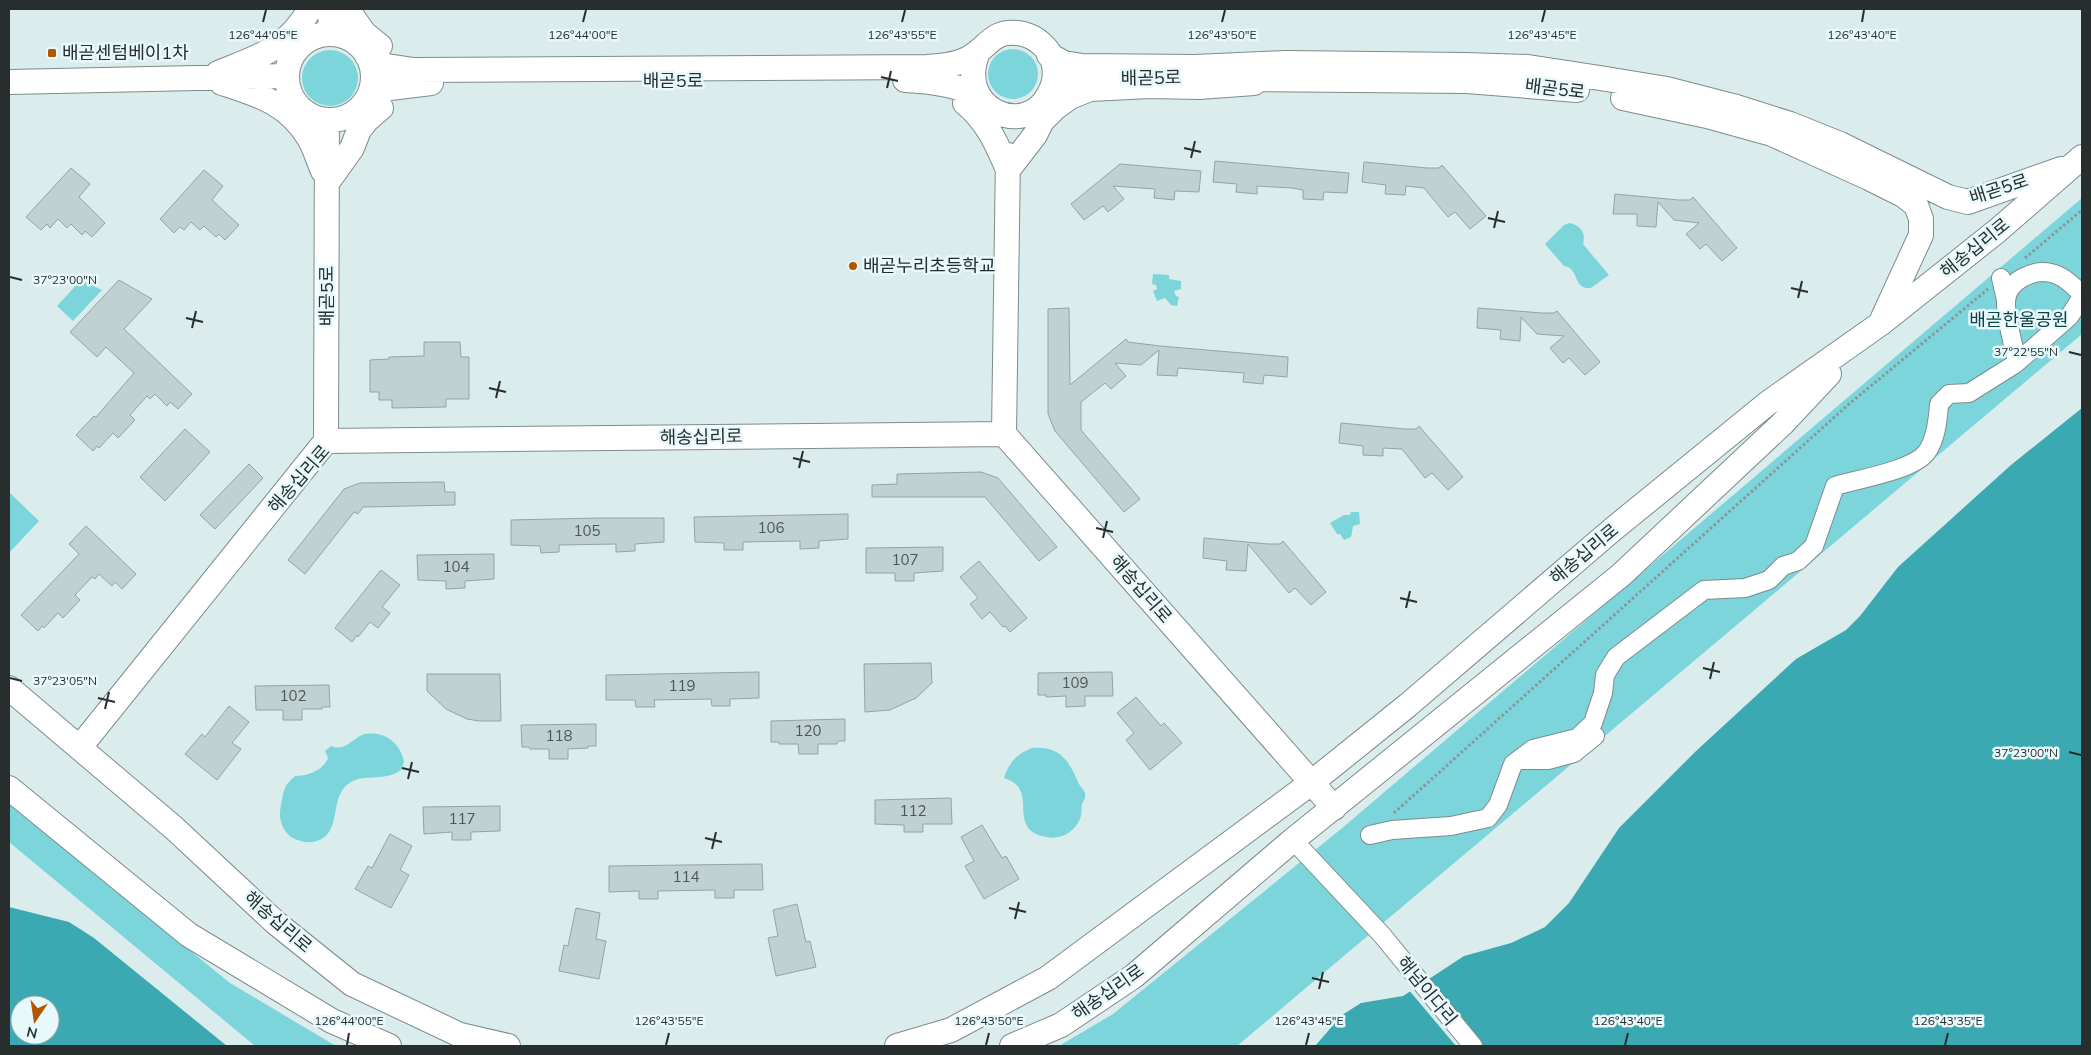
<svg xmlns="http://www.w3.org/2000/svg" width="2091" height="1055" font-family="Mulish,'Noto Sans KR',sans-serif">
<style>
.green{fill:#7dd5dc}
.water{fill:#3ba9b1;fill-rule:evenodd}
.pier{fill:#dbeced}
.building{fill:#c0d1d2;stroke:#94a4a5}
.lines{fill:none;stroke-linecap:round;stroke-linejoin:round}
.street-casing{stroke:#7c8c8d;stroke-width:20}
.secondary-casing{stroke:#7c8c8d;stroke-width:26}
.path{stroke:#8a9697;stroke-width:3;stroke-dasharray:2.5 2.5;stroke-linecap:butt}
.street{stroke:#fff;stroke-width:18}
.secondary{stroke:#fff;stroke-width:24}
.ticks{fill:none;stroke:#282e2e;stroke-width:2}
.poi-dot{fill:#b35600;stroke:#e8f9fb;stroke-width:2}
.labels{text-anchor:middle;stroke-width:5;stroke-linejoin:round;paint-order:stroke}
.number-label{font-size:15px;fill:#4e5757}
.poi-label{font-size:18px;fill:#282e2e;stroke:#e8f9fb;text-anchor:start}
.street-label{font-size:18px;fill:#282e2e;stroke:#e8f9fb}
.park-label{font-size:18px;fill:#0e4044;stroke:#e8f9fb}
.ticks-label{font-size:12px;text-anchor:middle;fill:#282e2e;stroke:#e8f9fb;stroke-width:5;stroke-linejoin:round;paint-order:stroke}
</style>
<rect width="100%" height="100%" fill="#dbeced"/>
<!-- green -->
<path class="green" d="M988 74a25 25 0 1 1 50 0a25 25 0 1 1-50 0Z
M302 78a28 28 0 1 1 56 0a28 28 0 1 1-56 0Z
M2082,198V334L1237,1046H1059L1113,1014L1341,829Z
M1570,223C1581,226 1586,233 1583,244L1609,275L1591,288C1572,290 1580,268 1564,266L1545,244L1564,225Z
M1153,274L1169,275V279L1181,281V289L1174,291L1176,296L1179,297L1177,306L1171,305L1165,298L1157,301L1153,291L1157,289L1156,285L1152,284Z
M81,280L102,290L73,321L57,306Z
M9,492L39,521L9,553Z
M1351,512H1359L1360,524L1353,526L1351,537L1344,540L1340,534H1337L1330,523L1344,515H1350Z
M364,734C384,731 399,741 404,761L402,769C386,783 364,772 348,784C328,799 344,836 313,842C306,843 298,841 291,837C285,832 281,825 280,817C279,812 283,793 285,788C286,784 292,779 295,776C307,776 323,771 328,758L325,751L331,746C345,752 352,739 364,734Z
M1032,748C1061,746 1069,761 1079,784C1081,788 1084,789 1085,793C1086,798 1084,800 1082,804C1081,809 1082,814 1080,819C1074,833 1060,840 1046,837C1013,831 1029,803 1019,788C1015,782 1010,780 1004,778C1009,762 1017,754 1032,748Z
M9,803L230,983L336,1046H255L9,842Z"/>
<!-- water -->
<path class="water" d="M2082,408V1046H1315L1342,1015L1361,1003L1403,996L1464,956L1511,943L1545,927L1569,903L1619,828L1695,752L1796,659L1846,630L1860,616L1898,567L2011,465Z
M9,907L69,922L94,938L227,1046H9ZM20,1005H50V1035H20Z"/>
<!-- pier -->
<path class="pier" d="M1423,979L1479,1046H1456L1408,989Z"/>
<!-- building -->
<path class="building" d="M1215,161L1349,173L1347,193L1324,192L1323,200L1303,199V190L1292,188L1257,186V194L1236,192L1237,184L1213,182Z
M1364,162L1427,168H1439L1442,165L1486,216L1470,229L1455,212L1448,217L1424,188L1406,186L1405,195L1385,194L1386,185L1362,182Z
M1120,164L1201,171L1199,192L1175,191L1174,200L1154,198L1155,189L1113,186L1124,199L1108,212L1103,206L1084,220L1071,204Z
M71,168L90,184L79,197L105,223L92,237L85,231L82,235L71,224L67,228L58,219L50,228L47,224L41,230L26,217Z
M204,170L223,186L212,200L239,225L225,240L219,234L216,237L204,226L200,230L191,222L184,230L180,227L174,233L160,219Z
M1615,194L1679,200H1690L1693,197L1737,248L1722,261L1706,244L1700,249L1686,234L1699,223L1674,220L1658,202L1656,227L1637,226V214H1613Z
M119,280L152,299L124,329L192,394L178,409L170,402L167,406L155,394L150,399L147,396L130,415L135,420L118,438L113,433L99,448L97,446L93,451L76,435L94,416L96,417L134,373L106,347L97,357L70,332Z
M1069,308L1070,385L1126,339L1128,342L1160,346L1288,357L1287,377L1264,375L1263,384L1243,382L1244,373L1178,368L1177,376L1157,375L1159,350L1141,365L1115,363L1126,376L1111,389L1105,383L1081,402V430L1140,499L1124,512L1055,431L1048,414V309Z
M1478,308L1542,313H1554L1557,311L1600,362L1585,375L1569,358L1563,363L1550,348L1564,336L1537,334L1521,317L1520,341L1500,339L1501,330L1477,328Z
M424,342H460L461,357H469V399H446V407L392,408V400H379V392H370V360L389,359V357L424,356Z
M1341,423L1405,429H1416L1419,426L1463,477L1448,490L1432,473L1425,478L1402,449L1383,448V456L1363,455V446L1339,443Z
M185,429L210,452L165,501L140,477Z
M249,464L263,478L215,529L200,515Z
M981,472L998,478L1057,547L1039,561L985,497H872V485L897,484V474Z
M444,482L445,492H455V505L363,507L358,514L354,512L305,574L288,560L344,489L360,483Z
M848,514V539L819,541V548L800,549V541L743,542V550H724V543L695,542L694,517Z
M597,518H664V542L635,544V551L616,552V544L559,545V552L541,553L540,546L511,545V520Z
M86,526L136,574L122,589L115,582L112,586L99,574L95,579L92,577L75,595L80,600L63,618L58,613L44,628L42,626L38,631L21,615L79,554L69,544Z
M1204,538L1268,544H1280L1283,541L1326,592L1311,605L1295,588L1289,593L1248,544L1246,571L1226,570L1227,561L1203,558Z
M943,547V571L914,573V581H895V573H866V548Z
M494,554V579L465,581V588L446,589V581L418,580L417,555Z
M979,561L1027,618L1010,632L1005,626L1003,627L990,612L982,619L970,604L978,598L960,577Z
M381,570L400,585L382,607L390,613L378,628L370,622L358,637L357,635L352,642L335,628Z
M931,663L932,683L916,698L890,710L865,712L864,664Z
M759,672V698L730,699V706H712L711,699L654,700L655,707H636L635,700H606V675Z
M1112,672L1113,696H1085V706L1066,707V696L1046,697V695H1038V673Z
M427,674H500L501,721H479L467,719L446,709L427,691Z
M329,685L330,707H322V709H302V720H283V710H256L255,686Z
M1136,697L1161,726L1164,723L1182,743L1150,770L1126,740L1134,733L1117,713Z
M229,706L249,722L232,743L241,749L217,780L185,754L202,734L205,737Z
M845,719V741H838L837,744H818V754H799L798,744H779V742H771V721Z
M596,724V746H588V748L568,749V759H549V749H530L529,747H522L521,725Z
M951,798L952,824H923V832H904V825L875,824V800Z
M500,806V831L471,832V840H452V832L424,834L423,807Z
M982,825L1002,858L1006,856L1019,879L984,899L965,866L974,861L961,837Z
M390,834L412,846L400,870L409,875L391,908L355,889L368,866L372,868Z
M762,864L763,890H734V898H715V890L658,891V899H639V891L609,892V866Z
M797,904L806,942L810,941L816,967L776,976L768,938L778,936L773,910Z
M576,908L600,913L596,939L606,941L599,979L559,971L564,945L568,946Z"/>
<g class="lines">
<defs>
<path id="street" d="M2001,278L2006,300
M2017,362C2014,346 2005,317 2006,301C2007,281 2033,269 2051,273C2062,275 2074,286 2082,295
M1518,760H1548L1574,753L1595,736
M1370,835L1392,830L1451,826L1488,818L1498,805L1513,764L1533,749L1577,738L1593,723L1603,693L1605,675L1616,657L1704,590L1745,588L1769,580L1783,566L1798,561L1814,546L1835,486C1858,479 1911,471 1926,453C1936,440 1938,420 1939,404L1949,394L1969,393L2015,364L2069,317L2082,297
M1293,840L1382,935L1473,1046"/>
<path id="secondary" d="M330,9L331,34
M347,9L364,33L380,46
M287 77a43 43 0 1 1 86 0a43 43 0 1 1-86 0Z
M1049,55L1064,63L1082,66L1195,67L1285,63L1465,65L1528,67L1600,78L1667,89L1733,106L1790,124L1840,144L1948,197L1968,202L2061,169
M367,56L387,66L414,70L927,67C941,66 955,65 967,59C988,49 992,27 1023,34C1036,37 1049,48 1053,61C1056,72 1055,84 1049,94C1026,140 954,109 978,52
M218,73C260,56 286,50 310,9
M1239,79L1467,81L1577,90
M905,80C929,81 956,84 978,96
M9,82L286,76
M222,83C259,95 288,103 309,138C315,148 318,160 323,171
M1048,96C1066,82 1086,81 1108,79
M368,97L390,88L431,83
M1623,98L1707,116L1772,134L1869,178L1903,195L1916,205L1921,219V235L1882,320
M965,103C987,121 997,144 1008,170L1035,135L1042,121L1055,108L1070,97L1090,89L1150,86L1199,87L1254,83
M327,183L352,148L359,130L367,120L381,108
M1004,434L1008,155
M326,441L327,120
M9,688L174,828L276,923L352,984L460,1035L508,1046
M80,747L326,441L1004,434L1334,808
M9,788L189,935L332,1021L389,1046
M897,1046L951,1030L1048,978L1311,783L1408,705L1612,530L1768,403L1880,324L1997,231L2082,157
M1012,1046L1061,1025L1134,976L1293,840L1621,575L1782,424L1829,374"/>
</defs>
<!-- street casing -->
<use href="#street" class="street-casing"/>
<!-- secondary casing -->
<use href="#secondary" class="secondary-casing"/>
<!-- path -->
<path class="path" d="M2025,258L2082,210
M1394,813L1849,404L1988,289"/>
<!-- street -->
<use href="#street" class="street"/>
<!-- secondary -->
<use href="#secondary" class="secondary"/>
</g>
<!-- ticks -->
<path class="ticks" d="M263,22L266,10M583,22L586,10M902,22L905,10M1222,22L1225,10M1542,22L1545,10M1862,22L1864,10M881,77L898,81M887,88L891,71M1184,148L1201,152M1191,158L1195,141M1488,218L1505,222M1494,228L1498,211M10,277L22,280M1791,288L1808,292M1798,298L1802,281M186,318L203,322M192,328L196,311M2069,352L2081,355M489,388L506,392M496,398L500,381M793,458L810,462M799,468L803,451M1096,528L1113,532M1103,538L1107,521M1400,598L1417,602M1406,608L1410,591M1703,668L1720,672M10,678L22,681M1710,679L1714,662M98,698L115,702M105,709L109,692M2069,752L2081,755M402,768L419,772M408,779L412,762M705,838L722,842M712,849L716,832M1009,908L1026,912M1015,919L1019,902M1312,978L1329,982M1319,989L1323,972M347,1045L349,1033M666,1045L669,1033M986,1045L989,1033M1306,1045L1309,1033M1625,1045L1628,1033M1945,1045L1948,1033"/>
<!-- markers -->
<g class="poi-dot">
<rect x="47" y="48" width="10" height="10" rx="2.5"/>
<circle cx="853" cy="266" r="5"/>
</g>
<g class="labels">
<!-- number labels -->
<g class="number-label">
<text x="771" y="533">106</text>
<text x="587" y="536">105</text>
<text x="905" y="565">107</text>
<text x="456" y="572">104</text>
<text x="1075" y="688">109</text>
<text x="682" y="691">119</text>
<text x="293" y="701">102</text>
<text x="808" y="736">120</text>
<text x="559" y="741">118</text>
<text x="913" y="816">112</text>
<text x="462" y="824">117</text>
<text x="686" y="882">114</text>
</g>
<!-- poi labels -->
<g class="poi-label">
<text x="62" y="59">배곧센텀베이1차</text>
<text x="863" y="272">배곧누리초등학교</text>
</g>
<!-- street labels -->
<g class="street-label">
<text transform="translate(1151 78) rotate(-1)" y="6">배곧5로</text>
<text x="673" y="87">배곧5로</text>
<text transform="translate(1555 89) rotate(7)" y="6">배곧5로</text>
<text transform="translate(1999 189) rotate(-18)" y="6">배곧5로</text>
<text transform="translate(1975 248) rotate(-39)" y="6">해송십리로</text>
<text transform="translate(327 296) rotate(-90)" y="6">배곧5로</text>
<text transform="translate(701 437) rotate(-1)" y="6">해송십리로</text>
<text transform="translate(299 479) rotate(-49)" y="6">해송십리로</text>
<text transform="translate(1584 554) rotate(-40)" y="6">해송십리로</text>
<text transform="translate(1141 589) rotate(49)" y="6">해송십리로</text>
<text transform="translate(278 922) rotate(41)" y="6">해송십리로</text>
<text transform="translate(1427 991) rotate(51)" y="6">해넘이다리</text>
<text transform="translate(1108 992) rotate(-35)" y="6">해송십리로</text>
</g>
<!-- park labels -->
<g class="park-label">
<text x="2019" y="326">배곧한울공원</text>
</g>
</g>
<g class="ticks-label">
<text x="263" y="39">126°44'05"E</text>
<text x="583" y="39">126°44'00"E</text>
<text x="902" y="39">126°43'55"E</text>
<text x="1222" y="39">126°43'50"E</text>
<text x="1542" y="39">126°43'45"E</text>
<text x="1862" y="39">126°43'40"E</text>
<text x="65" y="284">37°23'00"N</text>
<text x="2026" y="356">37°22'55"N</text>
<text x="65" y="685">37°23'05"N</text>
<text x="2026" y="757">37°23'00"N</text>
<text x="349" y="1025">126°44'00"E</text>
<text x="669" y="1025">126°43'55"E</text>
<text x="989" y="1025">126°43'50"E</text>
<text x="1309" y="1025">126°43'45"E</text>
<text x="1628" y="1025">126°43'40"E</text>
<text x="1948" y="1025">126°43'35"E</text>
</g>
<!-- border -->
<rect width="2091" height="1055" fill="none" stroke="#282e2e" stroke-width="20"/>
<!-- north arrow -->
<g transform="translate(35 1020) rotate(193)"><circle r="24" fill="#e8f9fb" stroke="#9ba8a9"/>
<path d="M0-4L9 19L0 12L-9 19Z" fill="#b35600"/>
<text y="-8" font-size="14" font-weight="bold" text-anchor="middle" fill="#282e2e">N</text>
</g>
</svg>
